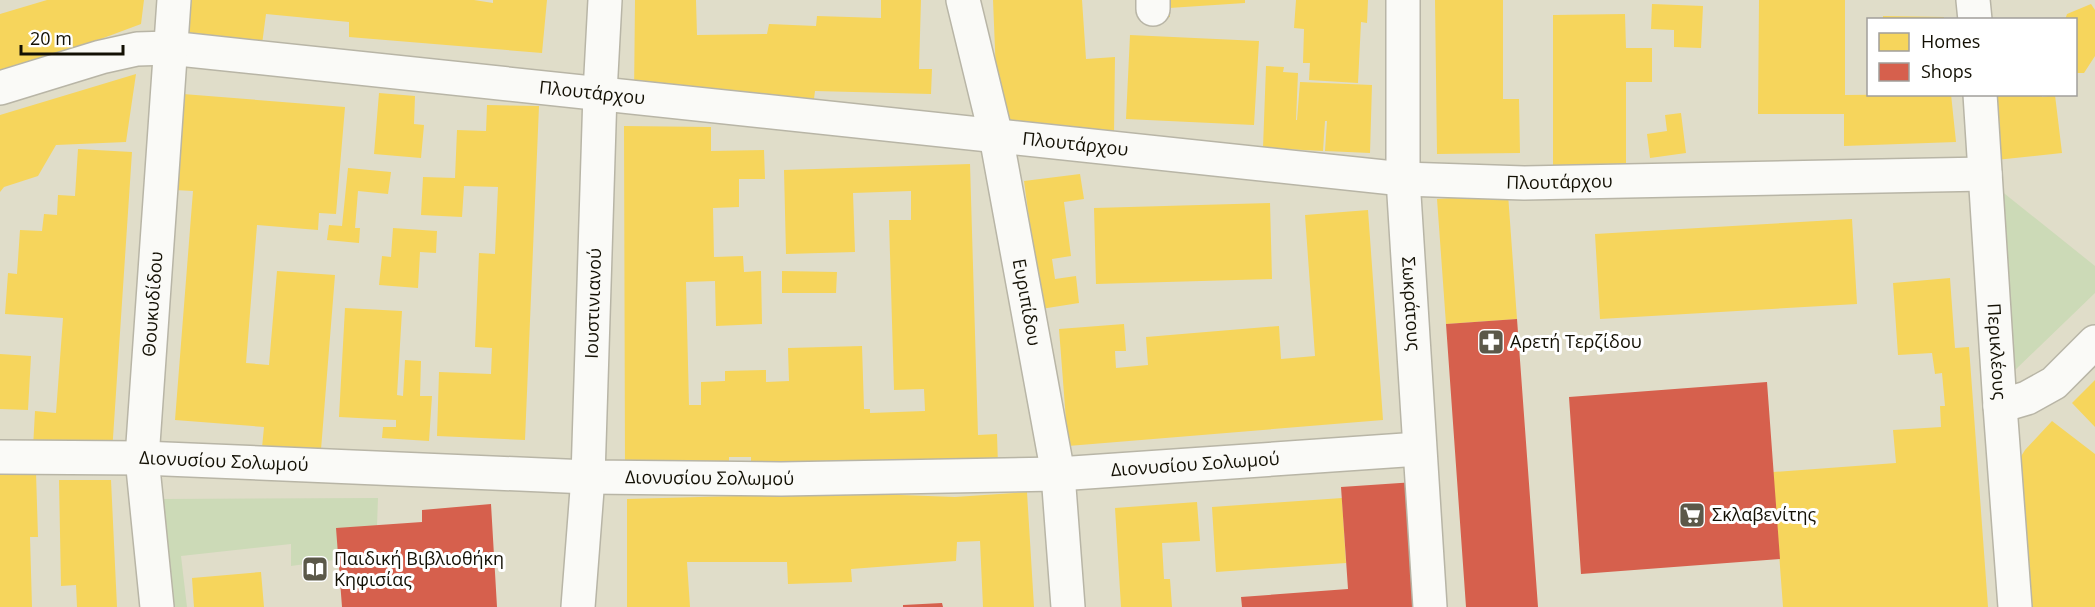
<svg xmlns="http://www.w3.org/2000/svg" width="2095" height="607" font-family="'Open Sans',sans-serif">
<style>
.green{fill:#ccdab7}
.homes{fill:#f6d55c}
.shops{fill:#d6604d}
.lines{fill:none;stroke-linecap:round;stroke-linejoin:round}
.street-casing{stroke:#b8b5a6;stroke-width:36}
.secondary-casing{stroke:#b8b5a6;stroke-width:36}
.street{stroke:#fafaf7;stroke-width:33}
.secondary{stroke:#fafaf7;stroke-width:33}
.labels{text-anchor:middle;stroke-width:6;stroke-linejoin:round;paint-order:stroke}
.street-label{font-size:18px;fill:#131004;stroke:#fff}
.poi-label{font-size:18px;fill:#131004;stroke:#fff;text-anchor:start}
</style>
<rect width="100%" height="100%" fill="#e0ddc9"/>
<!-- green -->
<path class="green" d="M2000,190L2095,266V293L2014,371Z
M378,498L376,554L291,566V544L181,556L187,607H163L158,499Z"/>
<!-- homes -->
<path class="homes" d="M47,0H144L141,24L82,46L0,71V14Z
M184,0H474L493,3V0H547L542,53L349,37V22L266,14L261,52L180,43Z
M635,0H696L697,35L767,34L769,24L816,26L817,16L881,18V0H921L919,69H932L931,94L815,91L814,99L767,95L634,96Z
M993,0H1082L1086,59L1115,57L1114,134L998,123Z
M1161,0H1245V3L1169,8L1170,17L1162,18Z
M1296,0H1368L1367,23L1361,22L1358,83L1309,80L1310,63H1303L1304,29L1294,28Z
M1435,0H1503V99H1519L1520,153L1437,154Z
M1759,0H1845V95L1951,94L1956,142L1844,146V114H1758Z
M1652,4L1703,6L1701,48L1674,47V30L1651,29Z
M2091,4L2095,10V56L2084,73H2076V20H2065L2067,14Z
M1625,14L1626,48H1652V82H1626V175L1553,176V15Z
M1883,16L1944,17V20H1883Z
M1130,35L1259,41L1254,125L1126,119Z
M1266,66L1284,67L1283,72L1298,73L1296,120H1297L1300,82L1372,85L1370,153L1325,151L1327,121H1325L1323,151L1263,148Z
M136,74L126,142L56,145L38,176L4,187L0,192V115Z
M379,93L415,96L414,124L424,125L421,158L374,154Z
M183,94L345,107L336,214L319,213L318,230L257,225L246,363L269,365L277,271L335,275L320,462L261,458L264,427L175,420L193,191L175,190Z
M1989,94H2041L2042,97L2055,95L2062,153L1996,160Z
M487,105L539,106L525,440L437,436L439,372L491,374L492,348L475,347L479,253L495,254L498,187L464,186L462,217L421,215L423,177L455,178L457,130L486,131Z
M1681,113L1686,153L1650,158L1647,134L1667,131L1665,115Z
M624,126L711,127V151L764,150L765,179H739V207L713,208L714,257L743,256L744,272L761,271L762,324L716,326L715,281L686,282L689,405H701V382L725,381V371L766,370V382L789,381L788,348L862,346L864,409H870V413L925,411L924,389L894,390L889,220H911V191L853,193L855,252L786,254L784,170L970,164L978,435L997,434L998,466L751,473V457H729V466L625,468Z
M78,149L132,152L112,453L33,448L35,411L56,413L63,318L5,314L8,273L17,274L20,230L42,231L44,214L57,215L58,195L75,196Z
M348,168L391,172L388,194L358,191L355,228H360L359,243L327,240L329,225L342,226Z
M1080,174L1084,199L1064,202L1071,256L1052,259L1055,279L1076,276L1079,303L1041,309L1024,181Z
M1508,194L1517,319L1446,324L1437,199Z
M1270,203L1272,279L1096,284L1094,208Z
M1368,210L1383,420L1068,446L1059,329L1124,324L1126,351H1115L1116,368L1148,365L1146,337L1279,326L1281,359L1315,356L1305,215Z
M1852,219L1857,304L1600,319L1595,234Z
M393,228L437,231L436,253L420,252L418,288L379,285L382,256L391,257Z
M782,271L837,272L836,293H782Z
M1950,278L1955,348L1969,347L1988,607H1783L1773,472L1896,463L1893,430L1941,427L1940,406H1945L1942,373L1935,374L1932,353L1898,355L1893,283Z
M345,308L402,311L397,395L403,396L405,360L421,361L420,396H432L429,441L382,438L383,427H396V420L339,417Z
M0,354L31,356L28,410L0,409Z
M2095,380V427L2072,403Z
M2052,421L2095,454V607H2026L2020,458L2025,450Z
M36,472L38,537H30L32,607H0V473Z
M59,480H111L117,607H77L76,585L61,586Z
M1027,492L1034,607H983L980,541L957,542L956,561L851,569L852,582L788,584L787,562H687L690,607H627V499L846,493L955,497Z
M1342,498L1346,563L1216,572L1212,507Z
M1197,502L1200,541L1162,543L1164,579H1170L1172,607H1121L1115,508Z
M261,572L264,607H194L192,578Z"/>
<!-- shops -->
<path class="shops" d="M1517,319L1538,607H1466L1446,324Z
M1767,382L1780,559L1581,574L1569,397Z
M1415,482L1423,607H1242L1241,597L1348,589L1341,487Z
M491,504L497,607H342L336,528L422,522V510Z
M942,603L943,607H903V605Z"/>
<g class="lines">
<defs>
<g id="street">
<path id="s1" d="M963,0L996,136L1058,474L1068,607"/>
<path d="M1153,0V9"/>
<path id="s2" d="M1403,0V179L1430,607"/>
<path id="s3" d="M0,88L101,57L137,49L169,48L1403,179L1524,183L1985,174"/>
<path d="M2000,406L2027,398L2054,383L2095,342"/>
<path id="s4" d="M0,457L142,458L588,477L781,479L1058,474L1419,449"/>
<path id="s5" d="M157,607L142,458L174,0"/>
<path id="s6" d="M578,607L588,477L600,93L605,0"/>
</g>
<g id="secondary">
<path d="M1973,0L1975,20"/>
<path id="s7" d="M1980,94L2000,406L2015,607"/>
</g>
</defs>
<!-- street casing -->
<use href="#street" class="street-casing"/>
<!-- secondary casing -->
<use href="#secondary" class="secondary-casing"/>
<!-- street -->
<use href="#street" class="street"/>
<!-- secondary -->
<use href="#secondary" class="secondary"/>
</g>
<!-- icons -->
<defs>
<symbol id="pharmacy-square" viewBox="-11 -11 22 22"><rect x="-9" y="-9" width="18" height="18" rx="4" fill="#5b5849" stroke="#fff"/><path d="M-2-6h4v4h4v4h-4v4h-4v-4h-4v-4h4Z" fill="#fff"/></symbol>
<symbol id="supermarket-square" viewBox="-11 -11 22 22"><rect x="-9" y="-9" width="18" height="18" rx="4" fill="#5b5849" stroke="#fff"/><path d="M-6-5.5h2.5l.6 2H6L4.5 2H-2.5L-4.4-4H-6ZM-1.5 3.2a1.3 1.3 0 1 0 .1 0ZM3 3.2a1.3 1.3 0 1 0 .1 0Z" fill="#fff"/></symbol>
<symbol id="library-square" viewBox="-11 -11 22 22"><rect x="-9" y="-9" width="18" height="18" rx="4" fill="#5b5849" stroke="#fff"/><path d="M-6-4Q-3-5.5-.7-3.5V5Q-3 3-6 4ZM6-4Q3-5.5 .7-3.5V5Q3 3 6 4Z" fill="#fff"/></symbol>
</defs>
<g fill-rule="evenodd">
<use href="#pharmacy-square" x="1476" y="327" width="30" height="30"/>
<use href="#supermarket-square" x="1677" y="500" width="30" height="30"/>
<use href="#library-square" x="300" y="554" width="30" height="30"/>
</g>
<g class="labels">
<!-- street labels -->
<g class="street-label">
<text dy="6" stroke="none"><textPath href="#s3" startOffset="600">Πλουτάρχου</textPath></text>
<text dy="6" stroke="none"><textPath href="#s3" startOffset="1086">Πλουτάρχου</textPath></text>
<text dy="6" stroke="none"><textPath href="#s3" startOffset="1572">Πλουτάρχου</textPath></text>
<text dy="6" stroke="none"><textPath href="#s1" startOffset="309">Ευριπίδου</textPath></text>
<text dy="6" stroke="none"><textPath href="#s5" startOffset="304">Θουκυδίδου</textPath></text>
<text dy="6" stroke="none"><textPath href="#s6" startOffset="304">Ιουστινιανού</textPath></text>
<text dy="6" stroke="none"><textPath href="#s2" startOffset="304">Σωκράτους</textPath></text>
<text dy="6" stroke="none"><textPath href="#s7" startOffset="258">Περικλέους</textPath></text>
<text dy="6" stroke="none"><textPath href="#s4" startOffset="224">Διονυσίου Σολωμού</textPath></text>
<text dy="6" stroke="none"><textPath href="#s4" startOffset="1196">Διονυσίου Σολωμού</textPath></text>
<text dy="6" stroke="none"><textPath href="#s4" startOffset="710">Διονυσίου Σολωμού</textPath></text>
</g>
<!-- poi labels -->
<g class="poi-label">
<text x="1510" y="348">Αρετή Τερζίδου</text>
<text x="1712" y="521">Σκλαβενίτης</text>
<text x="334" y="565">Παιδική Βιβλιοθήκη<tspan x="334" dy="21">Κηφισίας</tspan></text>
</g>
</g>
<!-- legend -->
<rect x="1867" y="18" width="210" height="78" fill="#ffffff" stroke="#a19f9b" stroke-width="1.5"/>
<rect x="1879" y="33" width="30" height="18" fill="#f6d55c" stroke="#a19f9b" stroke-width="1.5"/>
<text x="1921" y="48" font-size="18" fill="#131004">Homes</text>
<rect x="1879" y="63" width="30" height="18" fill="#d6604d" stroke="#a19f9b" stroke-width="1.5"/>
<text x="1921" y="78" font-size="18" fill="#131004">Shops</text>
<!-- scale -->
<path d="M21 45v9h102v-9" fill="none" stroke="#131004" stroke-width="3"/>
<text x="30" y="45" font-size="18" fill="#131004" stroke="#ffffff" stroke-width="4.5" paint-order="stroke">20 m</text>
</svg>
